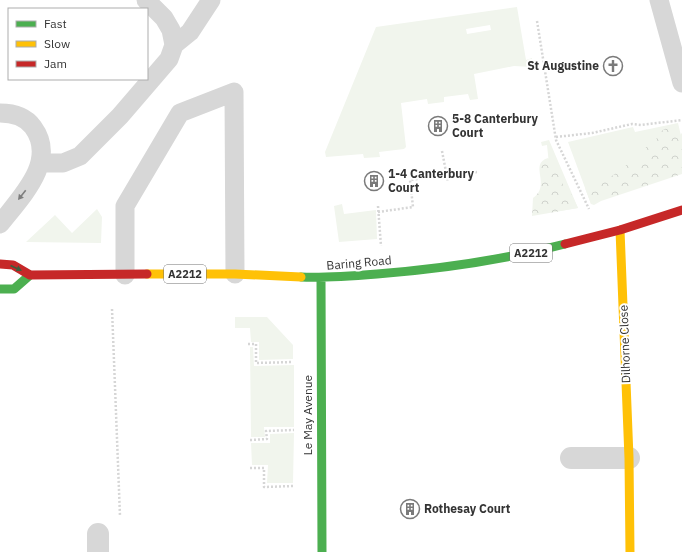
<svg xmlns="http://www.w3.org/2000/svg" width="682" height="552" font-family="'IBM Plex Sans',sans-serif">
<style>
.green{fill:#f1f5ed;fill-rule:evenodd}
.forest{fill:url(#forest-crowns)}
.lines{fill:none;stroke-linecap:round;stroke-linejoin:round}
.path{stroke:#d6d6d6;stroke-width:2.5;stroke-dasharray:2 2;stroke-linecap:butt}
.lane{stroke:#d7d7d7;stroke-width:19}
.street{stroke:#d7d7d7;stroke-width:22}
.fast{stroke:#4caf50;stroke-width:9}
.slow{stroke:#ffc107;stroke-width:9}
.jam{stroke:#c62828;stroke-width:9}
.oneway{fill:#7d7d7d}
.oneway2{fill:#3c5e3d}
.labels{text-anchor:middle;stroke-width:4;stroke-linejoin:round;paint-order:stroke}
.shield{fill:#fff;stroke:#707070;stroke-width:1}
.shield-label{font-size:11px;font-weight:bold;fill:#333}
.poi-label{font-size:12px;font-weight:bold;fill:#333;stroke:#fff;text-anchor:start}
.street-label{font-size:12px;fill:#333;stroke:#fff}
</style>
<defs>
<pattern id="forest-crowns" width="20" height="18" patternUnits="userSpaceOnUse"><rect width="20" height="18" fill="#f1f5ed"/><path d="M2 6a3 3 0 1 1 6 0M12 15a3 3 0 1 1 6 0" fill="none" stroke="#cfd2cc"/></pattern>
</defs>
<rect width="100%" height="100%" fill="#fff"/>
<!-- green -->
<path class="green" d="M517,7L526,60L532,58L533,67L514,66L474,74L478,99L470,100L468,94L444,97V102L428,104L427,99L401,103L406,147L404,149L379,152L380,157L364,158L363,154L326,157L325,152L376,27ZM490,25L491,30L467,34L466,29Z
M678,123L682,140L591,204L568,142L633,127L635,132Z
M549,140L578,208L554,212L547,145L542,146L541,142Z
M342,204L344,214L376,210L377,239L339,242L334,206Z
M97,209L102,217L101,243L26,242L55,215L72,233Z
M235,317H267L293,345V359L259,360V342H251L250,328H235Z
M250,347H253L254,366L294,365V427H264L265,437H251Z
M294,433L293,483H267L268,465H252L251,443H270V434Z"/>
<!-- forest -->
<path class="forest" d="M668,127L673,129L674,136H679L682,133V174L601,201L594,205L591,204L585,188L593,192L596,191L597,181L601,174L608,173L612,176L628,164H642L645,158L642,151L650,144H656C656,134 660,132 668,127Z
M548,158C557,164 563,175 563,187L567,191H570L578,208L532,216L533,198C552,185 528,164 548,158Z"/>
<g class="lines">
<!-- path -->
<path class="path" d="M537,21L556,140L589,209
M556,137L592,133L632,124L641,125L682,120
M442,151L448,182
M378,206L381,246
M378,212L413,207L410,180L477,172
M112,309L120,516
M248,344H256V363L293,362
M250,440L267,439L266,431L294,430
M250,468H264V487L294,486"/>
<!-- lane -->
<path class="lane" d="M659,0L682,83
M174,45L190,32L211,0
M0,113C13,113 25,116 33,127C58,161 21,197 0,224
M41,163H63L80,156L120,116L169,59L174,45L171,30L164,18L146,0
M125,275V206L180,113L234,92L235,274"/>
<!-- street -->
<path class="street" d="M571,458H629
M98,534V552"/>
<!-- fast -->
<path class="fast" d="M301,277C326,278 352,276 377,274C440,269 503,260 565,244
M321,278L322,552
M0,289H14L30,275"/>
<!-- slow -->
<path class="slow" d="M620,230L629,458L630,552
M147,274H235L301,277"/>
<!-- jam -->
<path class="jam" d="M565,244L620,230L682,210
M0,264L13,265L30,275L147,274"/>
</g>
<!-- one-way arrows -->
<defs><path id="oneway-solid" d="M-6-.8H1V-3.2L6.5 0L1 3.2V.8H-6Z"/></defs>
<use class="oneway" href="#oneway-solid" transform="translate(22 195) rotate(128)"/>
<use class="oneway2" href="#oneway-solid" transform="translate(16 268) rotate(24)"/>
<!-- icons -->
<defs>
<symbol id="church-ring" viewBox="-11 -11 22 22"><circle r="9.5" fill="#fff" stroke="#7a7a7a" stroke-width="1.5"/><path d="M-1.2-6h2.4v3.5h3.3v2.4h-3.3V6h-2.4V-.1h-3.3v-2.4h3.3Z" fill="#7a7a7a"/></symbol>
<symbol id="building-ring" viewBox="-11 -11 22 22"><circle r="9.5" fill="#fff" stroke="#7a7a7a" stroke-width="1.5"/><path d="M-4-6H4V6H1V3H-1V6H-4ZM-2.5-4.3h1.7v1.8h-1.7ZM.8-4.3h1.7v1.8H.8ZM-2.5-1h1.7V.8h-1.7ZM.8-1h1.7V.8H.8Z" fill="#7a7a7a"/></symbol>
</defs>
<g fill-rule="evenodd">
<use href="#church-ring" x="602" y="55" width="22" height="22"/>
<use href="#building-ring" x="427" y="115" width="22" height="22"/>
<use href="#building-ring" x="363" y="170" width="22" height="22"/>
<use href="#building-ring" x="399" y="498" width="22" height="22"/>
</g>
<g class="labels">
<!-- shield labels -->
<g class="shield">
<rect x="510" y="244" width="42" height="18" rx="3"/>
<rect x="164" y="265" width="42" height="18" rx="3"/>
</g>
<g class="shield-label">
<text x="531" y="257">A2212</text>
<text x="185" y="278">A2212</text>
</g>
<!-- poi labels -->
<g class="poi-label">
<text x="599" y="70" text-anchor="end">St Augustine</text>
<text x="452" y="123">5-8 Canterbury<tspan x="452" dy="14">Court</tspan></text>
<text x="388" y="178">1-4 Canterbury<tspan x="388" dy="14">Court</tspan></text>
<text x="424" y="513">Rothesay Court</text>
</g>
<!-- street labels -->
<g class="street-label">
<text transform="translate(359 263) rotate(-5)" y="4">Baring Road</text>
<text transform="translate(625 344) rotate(-92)" y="4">Dilhorne Close</text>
<text transform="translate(308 415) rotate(-90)" y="4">Le May Avenue</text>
</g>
</g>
<!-- legend -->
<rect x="8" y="8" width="140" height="72" fill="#ffffff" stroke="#adadad"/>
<rect x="16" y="21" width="20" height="6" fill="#4caf50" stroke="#adadad"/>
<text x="44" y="28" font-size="12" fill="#333333">Fast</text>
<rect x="16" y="41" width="20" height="6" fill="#ffc107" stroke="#adadad"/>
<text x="44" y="48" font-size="12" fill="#333333">Slow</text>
<rect x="16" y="61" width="20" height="6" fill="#c62828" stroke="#adadad"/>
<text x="44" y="68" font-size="12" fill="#333333">Jam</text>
</svg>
